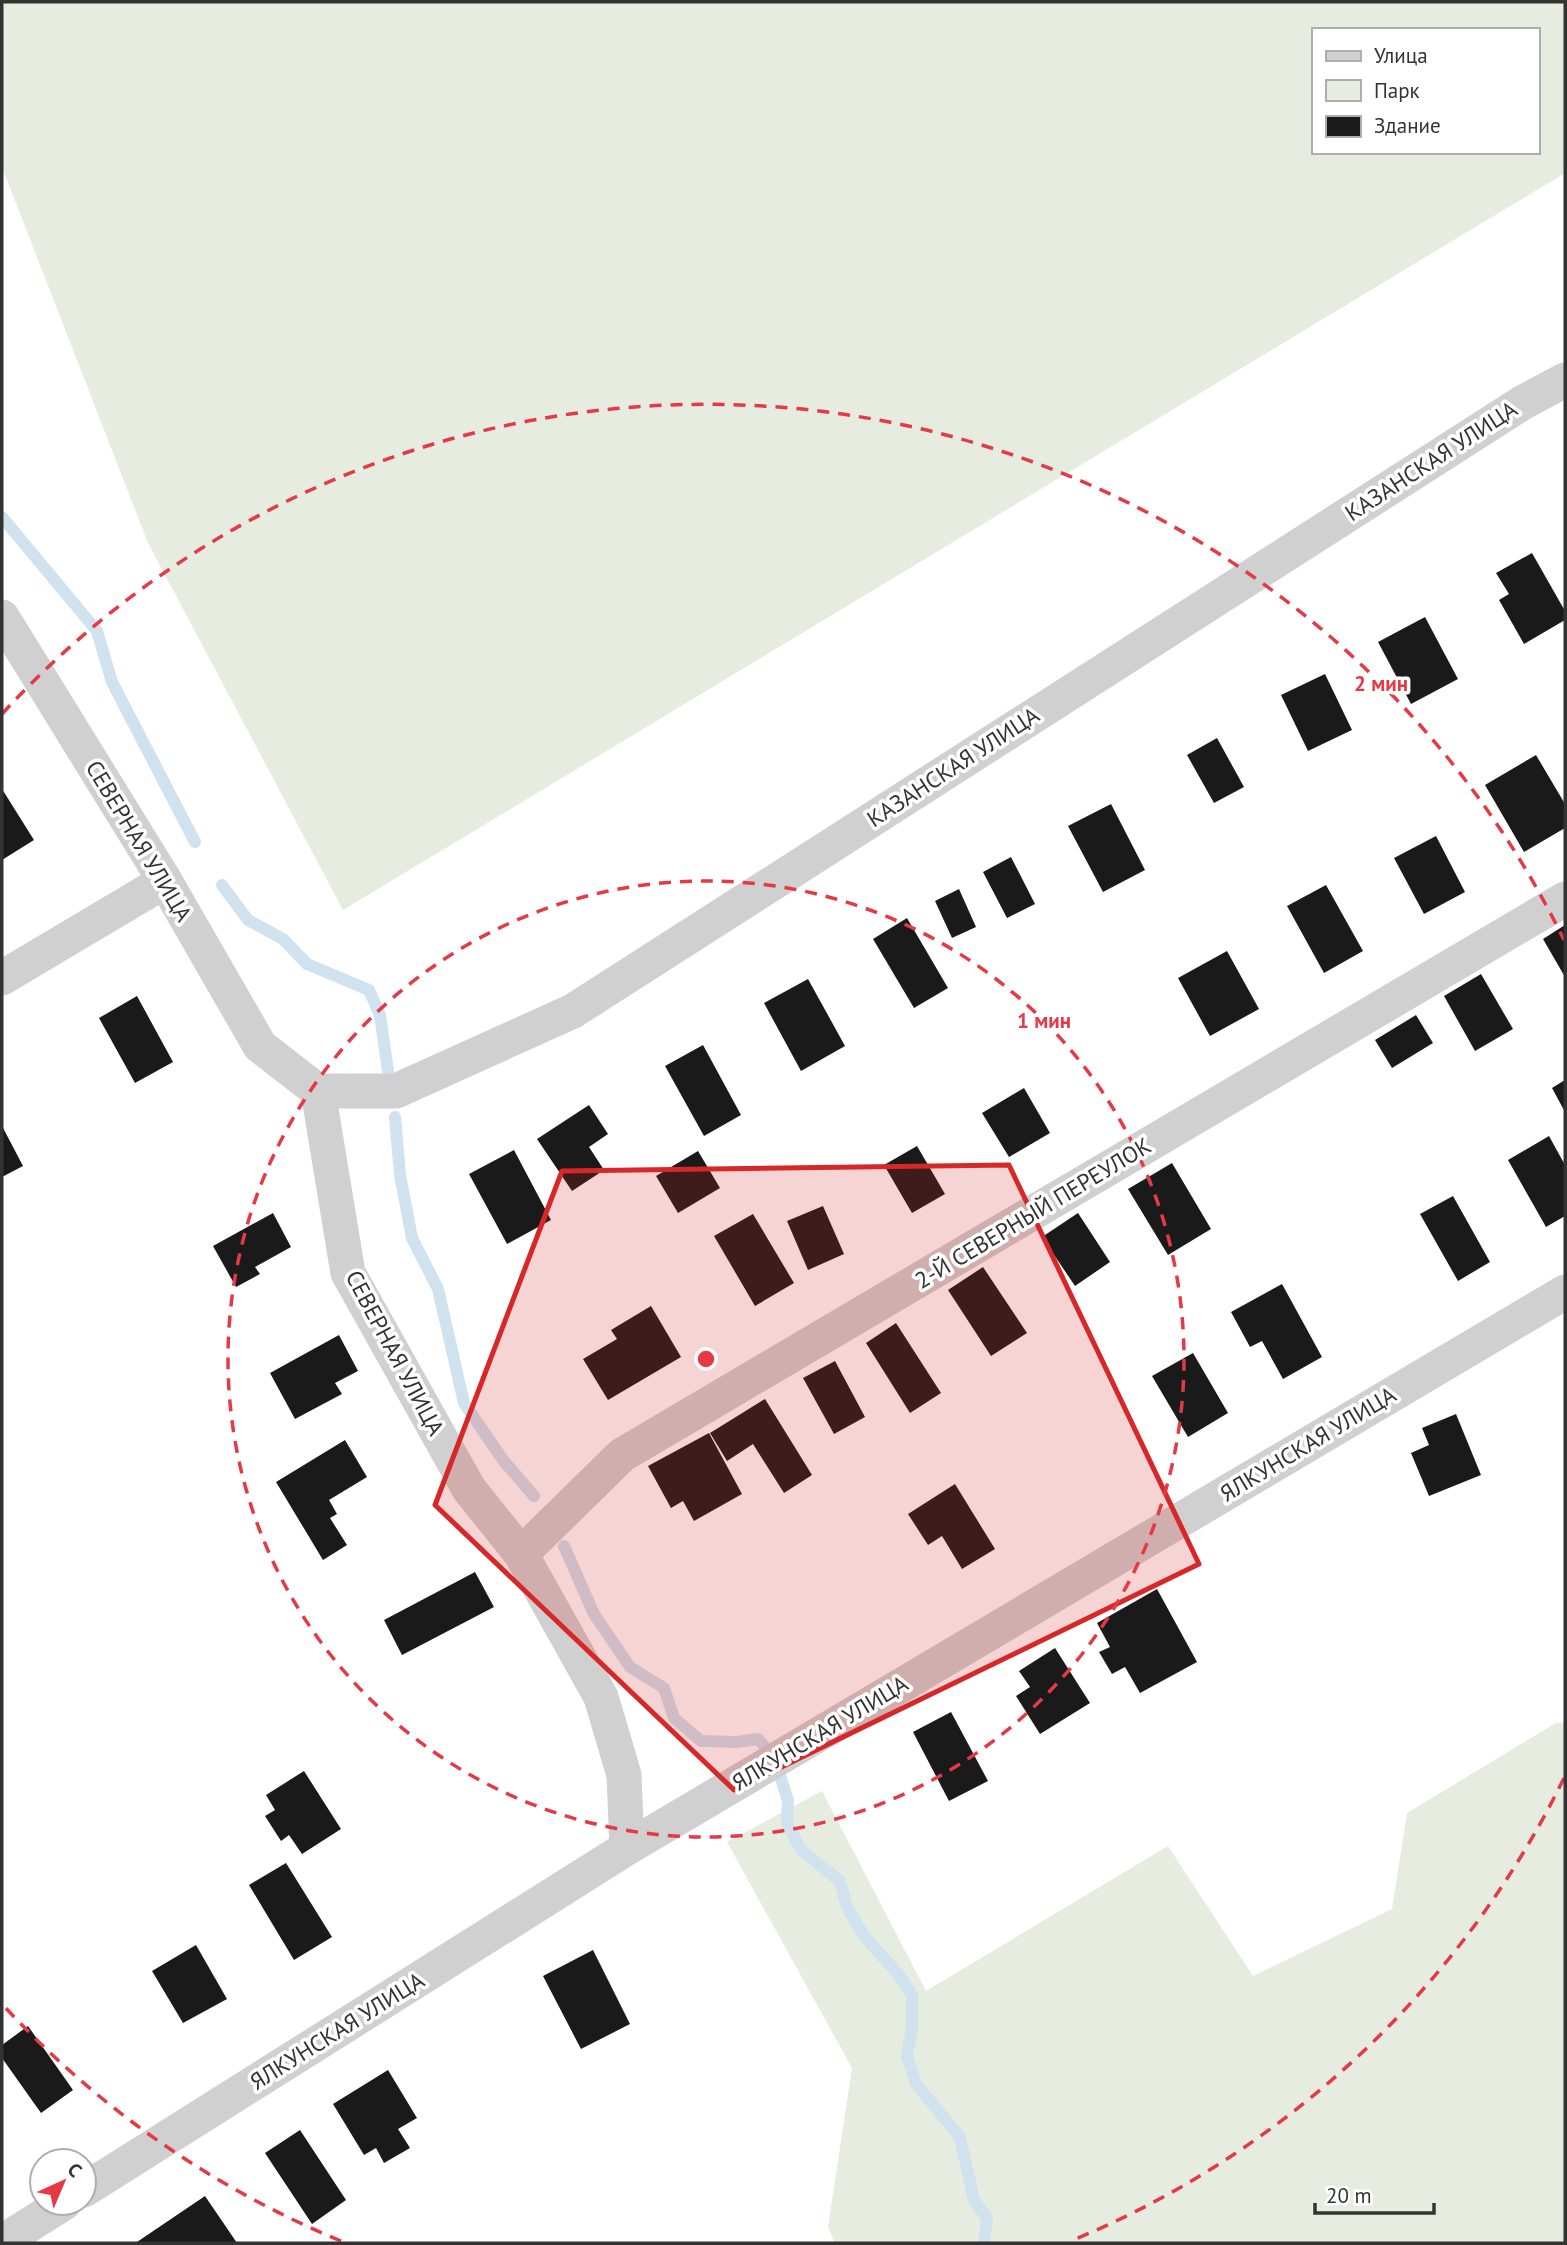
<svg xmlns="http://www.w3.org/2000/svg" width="1567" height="2245" font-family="'PT Sans',sans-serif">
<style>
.green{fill:#e6ecdf;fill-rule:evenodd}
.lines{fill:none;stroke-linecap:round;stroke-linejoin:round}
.stream{stroke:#cfe2ee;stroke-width:12}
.building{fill:#1a1a1a}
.minor{stroke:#d0d0d0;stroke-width:35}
.marked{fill:#d62828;fill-opacity:0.2;stroke:#d62828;stroke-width:5;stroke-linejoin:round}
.ring{fill:none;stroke:#e63946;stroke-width:3.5;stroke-dasharray:12 9}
.labels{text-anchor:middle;stroke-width:7;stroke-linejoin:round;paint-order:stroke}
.street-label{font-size:23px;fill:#333;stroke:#fff}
.centre{fill:#e63946;stroke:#fff;stroke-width:3.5}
.ring-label{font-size:21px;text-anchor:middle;font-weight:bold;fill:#e63946;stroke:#fff;stroke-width:7;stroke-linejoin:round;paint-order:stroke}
</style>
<rect width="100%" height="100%" fill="#fff"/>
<!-- green -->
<path class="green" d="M2,2H1565V173L343,910L148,543L2,167ZM1313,30H1537V152H1313Z
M1565,1722V2243H835L828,2227L852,2068L727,1842L822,1791L926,1991L1168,1846L1253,1976L1392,1909L1407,1813L1556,1723Z"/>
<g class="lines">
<!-- stream -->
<path class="stream" d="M2,517L97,631L112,682L195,842
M222,885L248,920L283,939L307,964L369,990L380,1015L388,1071
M395,1117L400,1175L412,1238L438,1289L464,1403L503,1460L534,1496
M564,1546L594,1614L630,1667L664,1688L674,1718L701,1741L737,1742L758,1739L766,1748
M780,1776L788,1800L787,1823L801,1850L840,1881L847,1907L864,1936L899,1975L912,1995V2028L907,2056L916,2084L960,2137L974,2200L987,2218L984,2243"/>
</g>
<!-- building -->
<path class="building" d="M1532,553L1565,611V620L1524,644L1499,600L1509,594L1496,573Z
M1425,617L1458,679L1411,704L1378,642Z
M1325,674L1352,730L1308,751L1281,695Z
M1217,738L1244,787L1214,803L1187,755Z
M1536,755L1565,804V828L1524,852L1485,785Z
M2,789L34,840L2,860Z
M1111,804L1145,870L1103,892L1068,826Z
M1436,836L1465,892L1424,914L1394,858Z
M1011,857L1035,904L1007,918L983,872Z
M1326,885L1363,951L1324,973L1287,906Z
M959,889L976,927L952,938L935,901Z
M907,918L948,988L914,1008L873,939Z
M1565,925V977L1543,939Z
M1227,951L1259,1009L1210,1036L1178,978Z
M1481,974L1513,1029L1475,1051L1444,996Z
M808,979L845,1046L801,1071L764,1003Z
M137,996L173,1062L135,1083L99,1018Z
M1416,1015L1433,1043L1392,1068L1375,1040Z
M703,1045L741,1115L704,1136L665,1066Z
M1565,1080V1112L1552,1088Z
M1024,1088L1050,1133L1009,1157L982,1113Z
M589,1105L608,1134L589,1147L604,1170L572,1191L537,1139Z
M2,1126L23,1166L2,1177Z
M1549,1136L1565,1165V1216L1546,1227L1508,1160Z
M917,1146L945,1194L912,1213L884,1165Z
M514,1150L551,1220L507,1244L469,1174Z
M698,1151L720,1188L678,1213L656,1176Z
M1172,1163L1211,1229L1168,1255L1128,1189Z
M1453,1196L1490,1262L1458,1281L1420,1214Z
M823,1206L844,1254L808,1270L787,1221Z
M273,1213L291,1247L255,1267L260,1274L236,1287L213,1246Z
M1078,1213L1110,1262L1075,1286L1042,1237Z
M753,1214L794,1283L755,1306L714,1236Z
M983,1267L1027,1333L991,1356L948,1290Z
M1282,1284L1322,1357L1283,1379L1262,1341L1250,1347L1231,1312Z
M651,1306L681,1357L608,1400L583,1359L617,1339L611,1330Z
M896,1323L941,1393L910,1413L866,1343Z
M339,1335L358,1371L335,1383L342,1394L295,1419L270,1373Z
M1193,1353L1228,1413L1188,1437L1152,1376Z
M835,1361L865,1417L834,1434L803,1378Z
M765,1399L812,1475L784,1493L753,1444L727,1461L710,1433Z
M1456,1414L1481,1475L1429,1496L1411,1453L1429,1445L1422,1428Z
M709,1433L742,1494L694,1521L683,1501L671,1508L648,1466Z
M345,1440L367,1477L329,1500L337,1514L330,1518L347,1545L323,1560L276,1482Z
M955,1484L995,1549L962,1569L942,1536L928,1545L908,1514Z
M475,1572L494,1607L402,1655L384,1620Z
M1157,1589L1197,1662L1140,1693L1125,1667L1112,1674L1099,1652L1110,1647L1097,1623Z
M1055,1648L1090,1703L1040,1734L1016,1696L1030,1687L1019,1671Z
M951,1712L988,1781L949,1801L913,1732Z
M304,1771L341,1829L302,1854L289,1835L281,1841L265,1816L275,1810L266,1795Z
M286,1863L332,1937L294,1960L249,1885Z
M196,1945L227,1999L183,2023L152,1971Z
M593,1950L630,2024L581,2049L543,1976Z
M28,2026L73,2090L41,2113L2,2058V2045Z
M388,2070L417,2118L398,2129L410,2148L384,2163L376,2148L364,2155L333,2104Z
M300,2130L346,2200L312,2224L265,2153Z
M205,2196L237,2243H138L137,2242Z"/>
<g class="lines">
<!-- minor -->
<path class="minor" d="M2,617L165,881L260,1046L318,1091L348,1273L469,1489L521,1554L601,1697L624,1775L627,1848
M2,978L165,881
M318,1091H396L573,1011L1522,403L1565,380
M521,1554L622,1455L1565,899
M84,2190L627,1848L1565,1292
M2,2242L64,2203"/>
</g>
<!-- marked area -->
<path class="marked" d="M1009,1165L1199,1564L734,1790L435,1505L562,1171Z"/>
<!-- distance rings -->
<g class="ring">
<circle cx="706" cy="1359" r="478"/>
<path d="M1564 1778A955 955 0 0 1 1071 2241M341 2241A955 955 0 0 1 2 2004M2 714A955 955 0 0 1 1564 940"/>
</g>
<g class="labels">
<!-- street labels -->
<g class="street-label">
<text transform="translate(1431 461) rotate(-33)" y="8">КАЗАНСКАЯ УЛИЦА</text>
<text transform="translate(953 767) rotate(-33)" y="8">КАЗАНСКАЯ УЛИЦА</text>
<text transform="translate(139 841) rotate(59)" y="8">СЕВЕРНАЯ УЛИЦА</text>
<text transform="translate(1033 1213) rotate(-31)" y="8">2-Й СЕВЕРНЫЙ ПЕРЕУЛОК</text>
<text transform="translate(395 1353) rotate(62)" y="8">СЕВЕРНАЯ УЛИЦА</text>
<text transform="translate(1308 1444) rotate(-31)" y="8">ЯЛКУНСКАЯ УЛИЦА</text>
<text transform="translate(820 1733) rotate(-31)" y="8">ЯЛКУНСКАЯ УЛИЦА</text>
<text transform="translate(337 2031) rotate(-32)" y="8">ЯЛКУНСКАЯ УЛИЦА</text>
</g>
</g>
<circle cx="706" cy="1359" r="10" class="centre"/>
<g class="ring-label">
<text x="1381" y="691">2 мин</text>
<text x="1044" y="1028">1 мин</text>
</g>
<!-- border -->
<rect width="1567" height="2245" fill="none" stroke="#333333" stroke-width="7"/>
<!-- legend -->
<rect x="1312" y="28" width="228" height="126" fill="#ffffff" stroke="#adadad" stroke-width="2"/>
<rect x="1326" y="51" width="35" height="10" fill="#d0d0d0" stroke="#adadad" stroke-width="2"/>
<text x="1374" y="63" font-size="21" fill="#333333">Улица</text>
<rect x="1326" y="80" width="35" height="21" fill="#e6ecdf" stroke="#adadad" stroke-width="2"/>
<text x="1374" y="98" font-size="21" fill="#333333">Парк</text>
<rect x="1326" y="116" width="35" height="21" fill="#1a1a1a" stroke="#adadad" stroke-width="2"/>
<text x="1374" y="133" font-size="21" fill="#333333">Здание</text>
<!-- north arrow -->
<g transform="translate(63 2182) rotate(44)"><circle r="33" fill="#ffffff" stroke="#adadad" stroke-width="2"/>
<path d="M0-5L12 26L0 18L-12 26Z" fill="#e63946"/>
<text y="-10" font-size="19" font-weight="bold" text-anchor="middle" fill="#333333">С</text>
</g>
<!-- scale -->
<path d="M1315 2203v10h119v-10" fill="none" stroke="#333333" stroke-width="3.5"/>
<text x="1326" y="2203" font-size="21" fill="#333333" stroke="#ffffff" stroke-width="5" paint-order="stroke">20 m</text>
</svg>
